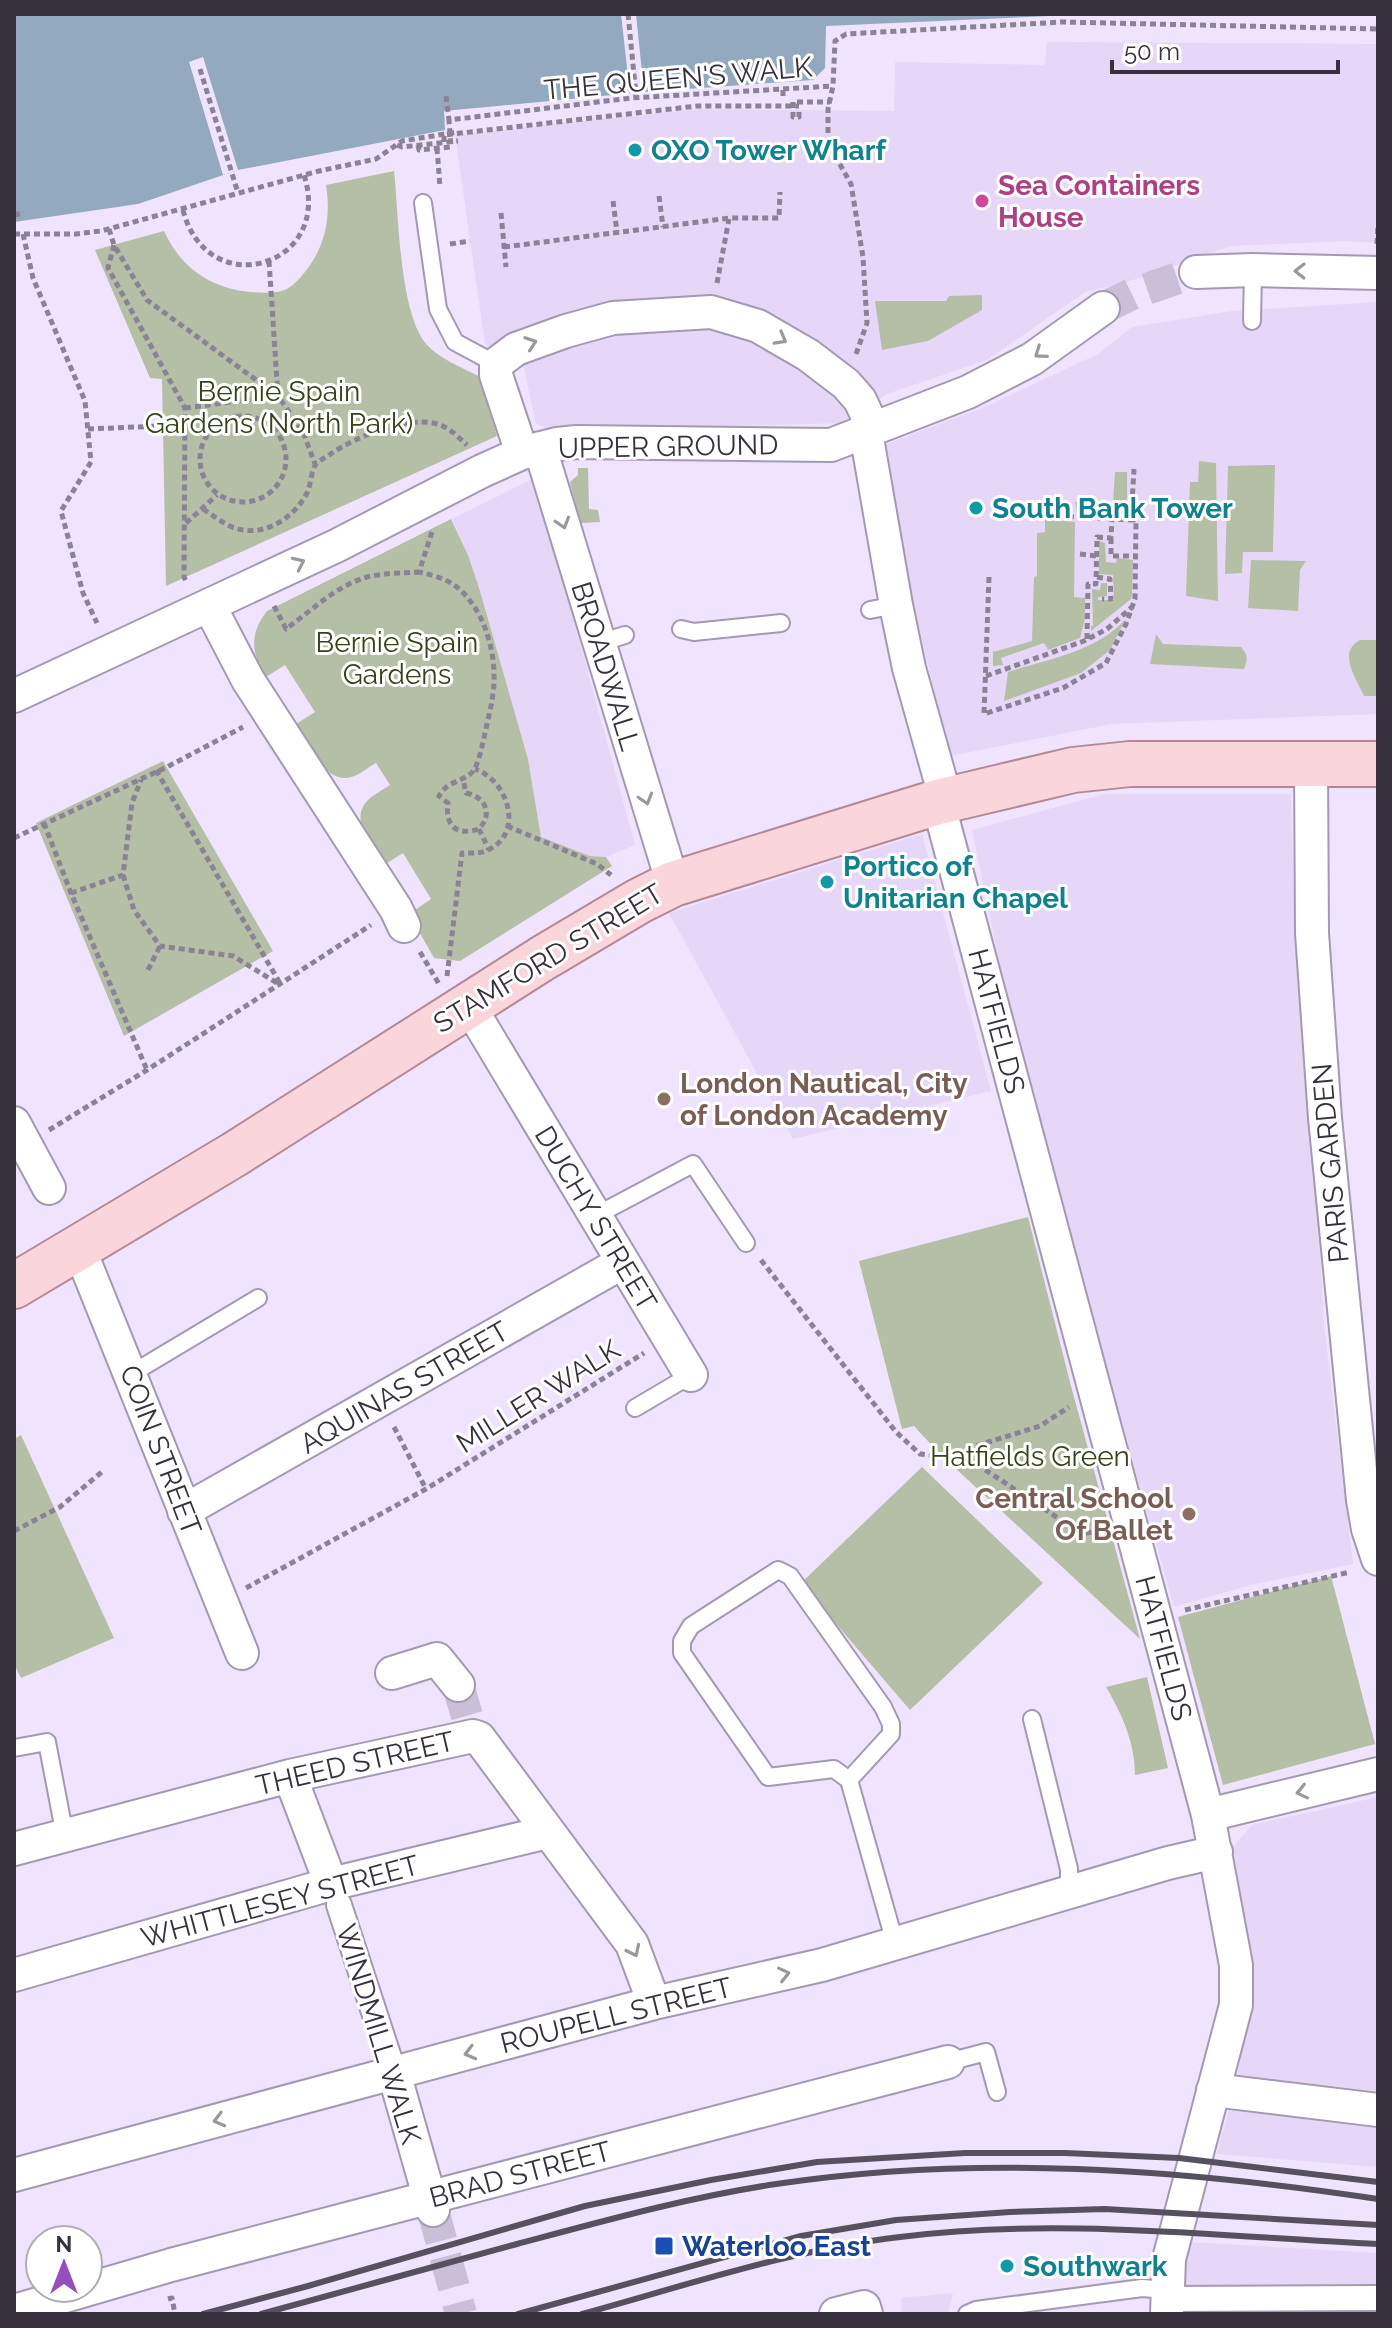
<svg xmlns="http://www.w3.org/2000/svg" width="1392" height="2328" font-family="Raleway,sans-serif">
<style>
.built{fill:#e6d7f9}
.green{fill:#b5bfa6}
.water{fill:#93a9bf}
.pier{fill:#efe3fe}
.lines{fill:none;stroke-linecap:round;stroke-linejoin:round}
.minor-tunnel{stroke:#cabfd7;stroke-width:32;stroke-dasharray:32 16;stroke-linecap:butt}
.service-casing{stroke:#a499b3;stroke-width:20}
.pedestrian-casing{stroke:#a499b3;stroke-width:28}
.minor-casing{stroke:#a499b3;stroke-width:36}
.primary-casing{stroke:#b48995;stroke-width:48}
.path{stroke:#8b8395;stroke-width:5;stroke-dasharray:6 4;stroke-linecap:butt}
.service{stroke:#fff;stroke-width:16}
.pedestrian{stroke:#fff;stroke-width:24}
.minor{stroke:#fff;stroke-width:32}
.primary{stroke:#fbd5dc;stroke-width:44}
.rail{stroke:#57515f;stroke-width:6}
.path-bridge{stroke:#8b8395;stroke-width:5;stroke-dasharray:6 4;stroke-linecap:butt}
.oneway{stroke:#9a989e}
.culture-dot{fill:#0f9aa8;stroke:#fff;stroke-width:3}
.hotel-dot{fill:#d1479c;stroke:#fff;stroke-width:3}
.education-dot{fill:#8d6e63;stroke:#fff;stroke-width:3}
.transit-dot{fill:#1a4fb4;stroke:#fff;stroke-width:3}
.labels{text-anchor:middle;stroke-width:6;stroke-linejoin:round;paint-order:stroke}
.street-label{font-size:28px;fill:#36313c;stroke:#fff}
.culture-label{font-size:28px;font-weight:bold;fill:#0d838f;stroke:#fff;text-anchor:start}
.hotel-label{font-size:28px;font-weight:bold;fill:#b23c85;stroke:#fff;text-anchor:start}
.park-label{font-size:28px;fill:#354416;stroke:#fff}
.education-label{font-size:28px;font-weight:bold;fill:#785e54;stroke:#fff;text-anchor:start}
.transit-label{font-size:28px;font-weight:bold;fill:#164399;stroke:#fff;text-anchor:start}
</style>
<rect width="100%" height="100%" fill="#efe3fe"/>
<!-- built -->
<path class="built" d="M1047,42L1378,44V243L1347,241L1231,246L1130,281L1085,292L987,360L887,394L847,423L584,429L547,428L536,424L523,364L485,344L455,135L698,109L894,111L895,62L1045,65Z
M1378,302V714L1111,724L950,756L882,473L881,446L982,408L1098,354L1132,327L1232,311Z
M535,478L635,845L606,857L590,856L541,837L528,759L480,591L468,555L452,519Z
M1104,794H1291L1294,907L1309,1030L1324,1325L1353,1564L1255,1584L1174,1607L1022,1073L972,830Z
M922,834L991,1091L793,1139L669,913Z
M1378,1797V2167L1217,2154L1236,2083L1253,1989L1233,1847L1252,1825Z
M1189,2242L1378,2253V2303L1189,2301L1180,2258Z
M953,2293L948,2314H902L901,2298Z"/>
<!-- green -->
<path class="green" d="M394,171C399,214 399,314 427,345C440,359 463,368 480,377L497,436L166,586L162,379L150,378L95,250L164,231C181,268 210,288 250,292C261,293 277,294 287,289C294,285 300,278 305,272C326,245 331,218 326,185Z
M982,295V310L928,341L882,350L875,301H946L949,296Z
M1199,461L1216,463L1218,601L1186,596L1190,482H1198Z
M1275,465L1273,552H1243L1242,573L1225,574L1228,466Z
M578,468H588L589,509L598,510L600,522L580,523L570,482L578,475Z
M1115,472H1127V516L1077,513L1075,502L1113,503Z
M451,519L468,555L480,591L528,759L541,837L590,856L606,857L612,866L460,961L434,958L409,914L431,899L403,853L384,865C373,846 348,820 368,800C374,794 383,790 390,785L376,763C367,768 357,777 347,778C322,780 307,741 296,724L315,712L285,665L266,677C251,653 249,634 267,611Z
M1045,519L1075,522L1074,597L1085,598V619L1080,638L1048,650L1044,643L1001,658L1003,665L993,666V652L1032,641L1034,577L1037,576V533L1045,532Z
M1099,541L1105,543L1106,562L1116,563L1117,558L1133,560L1132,595L1131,599L1091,631V626H1093L1092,589L1100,590L1101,583H1107V596L1098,597V600H1114L1113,575L1099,574Z
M1251,560L1306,561L1300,570L1298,611L1248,608Z
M1125,620L1110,650L1081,673L1004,701L1008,672C1048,659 1095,652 1125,620Z
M1156,634L1163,644L1241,647C1248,655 1248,658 1244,669L1150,664Z
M1360,640H1378V696H1364C1356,678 1337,652 1360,640Z
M163,761L273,951L124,1036L36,823Z
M1028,1217L1071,1386L1140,1639L941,1455L914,1426L902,1429L859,1261Z
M21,1435L114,1638L21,1678L14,1664V1439Z
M922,1467L1043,1583L910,1710L801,1583Z
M1331,1576L1375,1744L1223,1785L1178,1617Z
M1147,1677L1168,1768L1135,1775C1135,1743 1122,1714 1106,1687Z
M1189,2301L1318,2302L1320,2314H1189Z"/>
<!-- water -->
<path class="water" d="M14,14H1378H1097L826,26L825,68L813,80L644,92L444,111L445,130L238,170L138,204L14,222Z"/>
<!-- pier -->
<path class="pier" d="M621,14H636L644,92L630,94Z
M203,57L238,170L223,175L189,62Z"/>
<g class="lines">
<!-- minor-tunnel -->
<path class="minor-tunnel" d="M1103,308L1132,294L1196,272
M458,1685L469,1723
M433,2210L461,2314"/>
<defs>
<path id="service" d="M423,203L438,309L455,342L496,364
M1252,321L1253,270
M870,610L896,605
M681,629L694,632L781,623
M599,643L625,635
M595,1216L693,1164L746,1243
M131,1374L258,1298
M635,1408L691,1375
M1032,1719L1069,1869V1880L1074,1892
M14,1748L47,1742L65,1836
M849,1780L891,1734V1724L883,1707L790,1576L778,1570L691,1626L682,1641V1653L768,1777L834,1769L849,1780L895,1943
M948,2062L986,2052L997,2092
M967,2314L976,2310L1142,2288L1167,2290"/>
<path id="pedestrian" d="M339,1905L394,2073
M1167,2299L1378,2298"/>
<path id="minor" d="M1196,272L1253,270L1378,273
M540,448L673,884
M522,453L496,375V364L516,349L566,331L613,318L711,312L758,326L808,355L846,384L860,400L867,415L868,444L896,605L909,668L946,800
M209,605L248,680L396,909L404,926
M14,696L336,546L482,471L522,453L557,444L577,442L831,445L968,392L1032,359L1103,308
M1311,763L1312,933L1325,1118L1363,1500L1368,1529L1378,1559
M938,802L1208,1815L1236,1965V2005L1169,2259L1167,2314
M468,1004L691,1375
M14,1123L49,1188
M79,1248L242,1653
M184,1511L623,1262
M392,1673L437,1659L458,1685
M290,1776L331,1884
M1208,1815L1378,1774
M14,1849L290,1776L473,1736L479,1738L632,1944L654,2003
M14,1975L331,1884L548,1832
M394,2073L433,2210
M1213,2090L1378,2110
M14,2175L654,2003L822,1965L1168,1863L1216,1852
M14,2311L171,2265L948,2062
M836,2314L864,2307L866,2314"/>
<path id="primary" d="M14,1286L235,1154L543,958L639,901L673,884L938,802L1073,770L1130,764H1378"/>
</defs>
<!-- service casing -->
<use href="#service" class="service-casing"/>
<!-- pedestrian casing -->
<use href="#pedestrian" class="pedestrian-casing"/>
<!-- minor casing -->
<use href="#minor" class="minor-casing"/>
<!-- primary casing -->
<use href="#primary" class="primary-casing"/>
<!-- path -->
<path class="path" d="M628,14L636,95
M200,69L238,193
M446,96L449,120
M783,96V88
M793,102V117H799V111
M797,102H830
M397,145L402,147L458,141
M418,145L419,150L451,147L449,120L631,98L833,86
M437,148L440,187
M659,196L663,227
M613,201L617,232
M183,210C207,304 334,267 304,175
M501,213L506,267
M14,215L24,213
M109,229L114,245L147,300L278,396
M14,234H76L101,231L319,171L376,159L402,141L457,132
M23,234L33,278L85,401L91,462L61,511L83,593L97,623
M450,244L470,241
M1377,244L1378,225
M114,245L108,268L185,408L184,577L187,583
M504,247L730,218H779L780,192
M269,261L278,396L303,432L315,464
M717,283L729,219
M856,354L867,323L863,257L851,184L828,143V109L833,86L835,41L846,34L1062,22L1378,29
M185,408L278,396
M200 459a43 43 0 1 1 86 0a43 43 0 1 1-86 0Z
M88,429L185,425
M203,509C212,515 220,521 230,526C260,540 293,520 307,493C311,485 311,470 316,464C320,460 328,456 332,453C357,437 406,415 437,424C449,427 458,437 467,445
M1058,516L1131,520
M186,523L217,495
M432,532L419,572C431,575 444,578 454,585C482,605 495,647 494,680C494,697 489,713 486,729C483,741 481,754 476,766C470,782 447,779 439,796L448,803C445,826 456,836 479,829C493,814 486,797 466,793L463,779
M1111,538V556H1136
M1080,554L1096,556
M989,577L984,714L1063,688L1106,663L1126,624L1135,599L1136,520H1131L1134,469
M1097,577L1110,579L1111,599H1102
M274,606L286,629C311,611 336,586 367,577C384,573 402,573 419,572
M1087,639L1088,584H1096L1097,537L1111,538L1112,519
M986,676L1084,641L1107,629L1132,607
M156,770L281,985
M44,823L71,893L147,1070
M507,826L597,864L611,875
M479,829L489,850
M14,838L167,767L243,727
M123,875L134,910L160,946L233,956L277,983
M71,893L123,875L132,803L141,780
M420,952L439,984
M148,970L160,946
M447,976L462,853C471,853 480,854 488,850C525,833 508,780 475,769
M49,1130L147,1070L371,925
M761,1260L896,1432L920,1454L969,1459L1082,1534L1103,1530
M394,1427L426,1489
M962,1457L966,1449L1040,1426L1069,1407
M14,1531L60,1507L103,1471
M246,1588L426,1489L644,1353
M1185,1610L1350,1572
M168,2299L172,2298L175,2314"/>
<!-- service -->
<use href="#service" class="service"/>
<!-- pedestrian -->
<use href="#pedestrian" class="pedestrian"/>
<!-- minor -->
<use href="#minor" class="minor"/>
<!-- primary -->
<use href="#primary" class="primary"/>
<!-- rail -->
<path class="rail" d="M203,2314L308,2286L585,2206L711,2180L817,2162L965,2153H1065L1179,2158L1378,2182
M261,2314C346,2291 432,2267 517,2244C603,2221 689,2197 776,2184C976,2154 1179,2169 1378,2199
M518,2314L801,2236L896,2220L1010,2212L1105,2209L1378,2225
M582,2314C687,2285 791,2250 900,2237C1059,2217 1219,2237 1378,2244"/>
<!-- path-bridge -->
<path class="path-bridge" d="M444,142V135L697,106H799"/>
</g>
<!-- one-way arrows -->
<defs><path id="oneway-chevron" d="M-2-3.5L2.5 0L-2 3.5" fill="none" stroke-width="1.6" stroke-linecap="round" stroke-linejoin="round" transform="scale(2)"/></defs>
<g class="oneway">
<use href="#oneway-chevron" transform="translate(1300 271) rotate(-179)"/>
<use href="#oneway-chevron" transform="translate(781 339) rotate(29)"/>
<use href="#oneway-chevron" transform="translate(531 343) rotate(-19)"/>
<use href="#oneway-chevron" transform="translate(1040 353) rotate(145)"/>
<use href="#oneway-chevron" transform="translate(563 523) rotate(73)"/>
<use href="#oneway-chevron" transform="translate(299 563) rotate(-25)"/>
<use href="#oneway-chevron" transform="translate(646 799) rotate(73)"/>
<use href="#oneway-chevron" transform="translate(1302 1792) rotate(167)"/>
<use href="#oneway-chevron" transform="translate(634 1951) rotate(64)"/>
<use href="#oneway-chevron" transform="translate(784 1974) rotate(-13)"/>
<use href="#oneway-chevron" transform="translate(470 2053) rotate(165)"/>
<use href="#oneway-chevron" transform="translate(219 2120) rotate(165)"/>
</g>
<!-- markers -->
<g class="culture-dot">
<circle cx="635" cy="150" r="8"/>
<circle cx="976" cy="508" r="8"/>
<circle cx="827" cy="882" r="8"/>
<circle cx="1007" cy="2266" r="8"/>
</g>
<circle class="hotel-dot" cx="982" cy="201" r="8"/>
<g class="education-dot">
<circle cx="664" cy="1099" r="8"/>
<circle cx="1189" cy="1514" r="8"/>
</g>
<rect class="transit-dot" x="654" y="2236" width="20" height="20" rx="4"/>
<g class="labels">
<!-- street labels -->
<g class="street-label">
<text transform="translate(678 78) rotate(-5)" y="10">THE QUEEN'S WALK</text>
<text transform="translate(668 446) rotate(-1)" y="10">UPPER GROUND</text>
<text transform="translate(606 666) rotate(73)" y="10">BROADWALL</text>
<text transform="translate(548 958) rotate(-31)" y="10">STAMFORD STREET</text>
<text transform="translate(997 1021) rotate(75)" y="10">HATFIELDS</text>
<text transform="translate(1330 1163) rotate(-95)" y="10">PARIS GARDEN</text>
<text transform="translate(596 1218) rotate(59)" y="10">DUCHY STREET</text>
<text transform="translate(404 1387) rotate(-30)" y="10">AQUINAS STREET</text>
<text transform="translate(538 1396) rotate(-32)" y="10">MILLER WALK</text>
<text transform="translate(161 1450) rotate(69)" y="10">COIN STREET</text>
<text transform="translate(1164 1648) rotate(75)" y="10">HATFIELDS</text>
<text transform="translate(355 1763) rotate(-13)" y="10">THEED STREET</text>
<text transform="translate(280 1901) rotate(-15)" y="10">WHITTLESEY STREET</text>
<text transform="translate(616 2015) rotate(-14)" y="10">ROUPELL STREET</text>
<text transform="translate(379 2034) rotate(73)" y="10">WINDMILL WALK</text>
<text transform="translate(520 2174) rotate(-15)" y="10">BRAD STREET</text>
</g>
<!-- culture labels -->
<g class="culture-label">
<text x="651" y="160">OXO Tower Wharf</text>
<text x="992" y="518">South Bank Tower</text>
<text x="843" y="876">Portico of<tspan x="843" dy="32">Unitarian Chapel</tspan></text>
<text x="1023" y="2276">Southwark</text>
</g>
<!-- hotel labels -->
<g class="hotel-label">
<text x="998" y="195">Sea Containers<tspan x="998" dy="32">House</tspan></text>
</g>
<!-- park labels -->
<g class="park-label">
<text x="279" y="401">Bernie Spain<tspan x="279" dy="32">Gardens (North Park)</tspan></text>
<text x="397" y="652">Bernie Spain<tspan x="397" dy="32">Gardens</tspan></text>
<text x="1030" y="1466">Hatfields Green</text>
</g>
<!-- education labels -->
<g class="education-label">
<text x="680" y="1093">London Nautical, City<tspan x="680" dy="32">of London Academy</tspan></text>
<text x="1173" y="1508" text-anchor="end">Central School<tspan x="1173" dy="32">Of Ballet</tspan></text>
</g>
<!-- transit labels -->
<g class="transit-label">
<text x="682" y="2256">Waterloo East</text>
</g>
</g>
<!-- border -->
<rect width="1392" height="2328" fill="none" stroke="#36313c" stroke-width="32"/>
<!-- north arrow -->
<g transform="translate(64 2264)"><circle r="38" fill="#ffffff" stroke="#afadb1" stroke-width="2"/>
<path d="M0-6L14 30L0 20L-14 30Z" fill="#954dbf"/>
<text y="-12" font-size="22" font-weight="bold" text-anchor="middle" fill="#36313c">N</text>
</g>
<!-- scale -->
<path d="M1112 60v12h226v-12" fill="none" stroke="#36313c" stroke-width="4"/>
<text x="1124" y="60" font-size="24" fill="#36313c" stroke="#ffffff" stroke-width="6" paint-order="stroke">50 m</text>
</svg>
